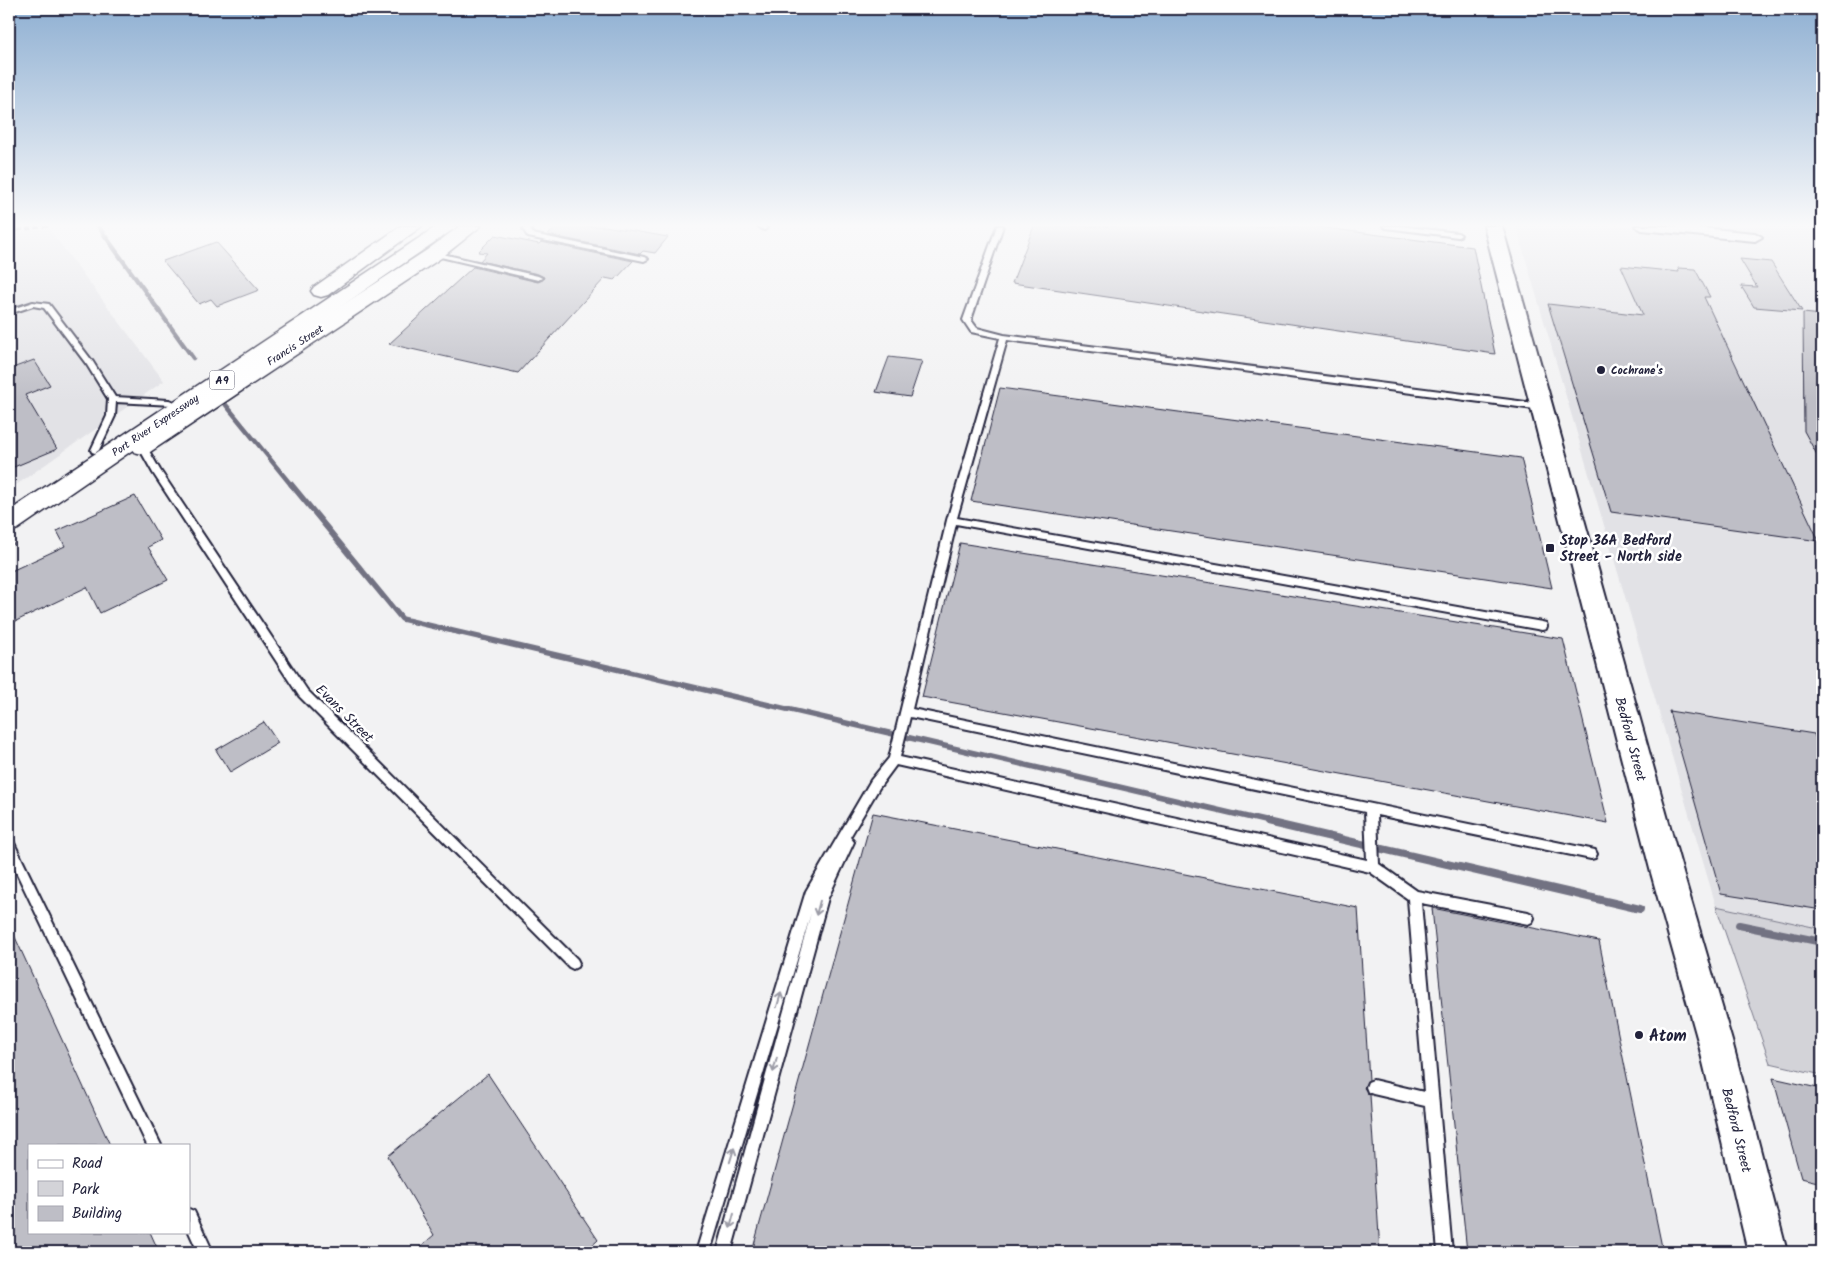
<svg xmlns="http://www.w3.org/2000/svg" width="1831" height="1261" font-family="Kalam,sans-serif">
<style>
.built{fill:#e2e2e6}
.green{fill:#d3d3d8;stroke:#7a7a8a}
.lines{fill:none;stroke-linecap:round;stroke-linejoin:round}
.stream-far2{stroke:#727282;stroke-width:4.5}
.stream-far1{stroke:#727282;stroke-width:5.5}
.stream{stroke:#727282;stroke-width:8}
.building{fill:#bebec6;stroke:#22223b}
.service-casing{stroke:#22223b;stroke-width:4}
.minor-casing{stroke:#22223b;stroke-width:4}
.tertiary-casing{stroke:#22223b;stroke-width:4}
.secondary-casing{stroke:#22223b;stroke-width:3}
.motorway-casing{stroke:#22223b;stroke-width:3}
.path{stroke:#22223b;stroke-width:3;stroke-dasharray:5 4;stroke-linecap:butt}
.service{fill:#fff;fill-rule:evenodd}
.minor{fill:#fff;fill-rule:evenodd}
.tertiary{fill:#fff;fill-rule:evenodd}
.secondary{fill:#fff;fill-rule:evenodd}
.motorway{fill:#fff;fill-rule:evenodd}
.rail{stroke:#22223b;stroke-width:3;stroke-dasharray:5.5 3;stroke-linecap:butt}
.oneway{stroke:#9c9ca7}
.poi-dot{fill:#22223b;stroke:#fff;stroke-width:2}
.labels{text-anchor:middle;stroke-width:5;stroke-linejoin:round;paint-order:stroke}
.far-street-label{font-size:11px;fill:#22223b;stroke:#fff}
.far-poi-label{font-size:11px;font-weight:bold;fill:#22223b;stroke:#fff;text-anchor:start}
.shield{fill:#fff;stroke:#646476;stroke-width:1}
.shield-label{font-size:12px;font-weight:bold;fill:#22223b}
.poi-label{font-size:14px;font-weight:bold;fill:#22223b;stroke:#fff;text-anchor:start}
.street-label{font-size:14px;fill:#22223b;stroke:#fff}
.near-poi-label{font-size:16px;font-weight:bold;fill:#22223b;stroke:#fff;text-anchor:start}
</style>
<rect width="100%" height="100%" fill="#f2f2f3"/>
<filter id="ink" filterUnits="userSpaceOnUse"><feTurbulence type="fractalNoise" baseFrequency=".02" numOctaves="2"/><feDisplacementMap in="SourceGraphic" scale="10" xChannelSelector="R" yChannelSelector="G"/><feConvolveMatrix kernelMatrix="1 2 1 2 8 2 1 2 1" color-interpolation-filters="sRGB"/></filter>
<g filter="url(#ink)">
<!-- built -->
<path class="built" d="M1516,226H1822V929L1716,906Z
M48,228L164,381L9,490V234Z"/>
<!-- green -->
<path class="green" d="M1716,906L1822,929V1075L1770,1063Z"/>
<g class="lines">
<!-- stream-far2 -->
<path class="stream-far2" d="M98,226L193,358
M226,405L292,486"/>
<!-- stream-far1 -->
<path class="stream-far1" d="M291,484L402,619L1273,823"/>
<!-- stream -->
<path class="stream" d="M1267,822L1640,909
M1739,925L1822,942"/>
</g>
<!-- building -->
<path class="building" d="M558,226H605L668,237L655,253L643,251L640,254L548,235Z
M1034,226H1310L1473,247L1495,354L1012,283Z
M495,235L539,244L541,242L633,261L615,280L605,278L518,373L389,344L473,267L538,282L543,280L544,277L538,274L480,261L487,253L478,252Z
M216,242L259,290L217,306L211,299L199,304L163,261Z
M1740,259L1771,262L1802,311L1754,307L1741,286L1757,287Z
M1621,266L1679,272L1678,268L1695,269L1710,297H1704L1819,541L1611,512L1548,304L1643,315Z
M1803,313L1822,315V464L1804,431Z
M889,357L922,361L910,397L876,392Z
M34,360L50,385L25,395L57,449L9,469V367L10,369Z
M1000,388L1521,458L1552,588L971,501Z
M135,496L161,540L148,547L168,580L100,613L87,587L14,622L9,610V572L65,546L57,531Z
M960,543L1563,639L1608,823L922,697Z
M1669,711L1814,734L1822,755V910L1721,894Z
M264,722L278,743L230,772L216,750Z
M873,813L1358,908L1369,1080L1364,1088L1370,1095L1380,1252H752Z
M1432,908L1599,941L1663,1252H1467Z
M9,924L110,1145H29V1232H150L159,1252H9Z
M488,1074L598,1240L585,1252H414L434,1235L388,1156Z
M1773,1078L1822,1089V1183L1801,1178Z"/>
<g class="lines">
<defs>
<path id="service" d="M526,226H533L530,229L533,234L644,257L648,259L644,261L528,237L523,229Z
M758,226H765L767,228L764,230Z
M997,226H1003L971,320L977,328L1004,335L1542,404L1546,407L1542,410L1007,340L957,518L1542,622L1546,623L1547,626L1546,629L1542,630L956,524L912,709L1595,850L1597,854L1595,858L1591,859L1377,815L1379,864L1417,891L1528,912L1532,914L1534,918L1532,922L1528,924L1421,903L1452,1252H1438L1425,1106L1373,1094L1368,1092L1366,1087L1368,1082L1373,1080L1424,1092L1408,899L1370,872L896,765L879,788L850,837L854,842L828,898L731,1252H717L811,913L710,1252H696L806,891L871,780L889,758L947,520L1000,338L971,332L963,320ZM910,717L1365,812L1367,860L900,757Z
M1383,226H1400L1458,233L1461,235L1458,237L1386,228Z
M434,252L538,276L542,278L538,280L432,255V253Z
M33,302L49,304L93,362L115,397L169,400L172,401V405L116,402L115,416L99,450L95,453L92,452L91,450L107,416L108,399L87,365L44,308L33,306L9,314V310Z
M142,443L145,444L160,470L307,690L577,959L579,963L577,967L573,969L569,967L299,696L153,473L138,446Z
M9,840L13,841L161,1145H147L9,857Z
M189,1209L194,1211L213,1252H198L189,1232Z"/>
<path id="minor" d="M1635,226H1681L1755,233L1762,237L1755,241L1642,230Z"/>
<path id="tertiary" d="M1484,226H1502L1683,873L1732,1041L1787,1252H1748L1698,1041L1651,873Z"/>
<path id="secondary" d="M460,226H481L441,258L150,452L142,454L134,452L130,446L134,440L427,250Z"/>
<path id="motorway" d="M401,226H422L328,295L321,297L314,295L311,291L314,287Z
M437,226H458L18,529L9,532V511Z"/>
</defs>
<!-- service casing -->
<use href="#service" class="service-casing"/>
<!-- minor casing -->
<use href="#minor" class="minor-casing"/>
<!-- tertiary casing -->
<use href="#tertiary" class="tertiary-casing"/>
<!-- secondary casing -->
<use href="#secondary" class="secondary-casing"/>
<!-- motorway casing -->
<use href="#motorway" class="motorway-casing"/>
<!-- path -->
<path class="path" d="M9,546L16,541"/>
<!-- service -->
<use href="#service" class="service"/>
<!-- minor -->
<use href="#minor" class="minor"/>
<!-- tertiary -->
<use href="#tertiary" class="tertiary"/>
<!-- secondary -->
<use href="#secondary" class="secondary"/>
<!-- motorway -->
<use href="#motorway" class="motorway"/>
<!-- rail -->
<path class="rail" d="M9,231L49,226"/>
</g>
<!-- one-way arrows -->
<defs><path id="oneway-shaft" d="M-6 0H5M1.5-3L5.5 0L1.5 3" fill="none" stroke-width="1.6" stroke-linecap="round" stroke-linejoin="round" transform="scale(1.25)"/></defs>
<g class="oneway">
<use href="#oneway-shaft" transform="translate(818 908) rotate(105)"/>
<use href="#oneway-shaft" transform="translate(779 1000) rotate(-73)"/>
<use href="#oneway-shaft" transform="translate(775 1065) rotate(105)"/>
<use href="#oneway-shaft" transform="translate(732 1155) rotate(-73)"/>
<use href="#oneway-shaft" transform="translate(732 1221) rotate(105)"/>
</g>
</g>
<!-- sky -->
<linearGradient id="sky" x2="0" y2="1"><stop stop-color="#8eafd2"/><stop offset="0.56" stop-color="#f9f9fa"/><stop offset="1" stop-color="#f9f9fa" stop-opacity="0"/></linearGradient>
<rect width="1831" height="402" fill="url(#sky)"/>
<!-- markers -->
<g class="poi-dot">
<circle cx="1601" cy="370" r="5"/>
<rect x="1545" y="543" width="10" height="10" rx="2.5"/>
<circle cx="1639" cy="1035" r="5"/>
</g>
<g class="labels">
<!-- far-street labels -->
<g class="far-street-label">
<text transform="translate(295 345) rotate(-33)" y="4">Francis Street</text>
<text transform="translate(155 425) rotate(-34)" y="4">Port River Expressway</text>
</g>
<!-- far-poi labels -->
<g class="far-poi-label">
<text x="1611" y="374">Cochrane's</text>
</g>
<!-- shield labels -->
<rect class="shield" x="209.5" y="370.5" width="25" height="19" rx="4"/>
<g class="shield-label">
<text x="222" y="384">A9</text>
</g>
<!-- poi labels -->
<g class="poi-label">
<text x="1560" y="545">Stop 36A Bedford<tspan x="1560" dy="16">Street - North side</tspan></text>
</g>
<!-- street labels -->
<g class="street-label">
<text transform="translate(345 713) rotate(45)" y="5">Evans Street</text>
<text transform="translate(1631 739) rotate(75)" y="5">Bedford Street</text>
<text transform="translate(1737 1130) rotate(76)" y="5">Bedford Street</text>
</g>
<!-- near-poi labels -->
<g class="near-poi-label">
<text x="1649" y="1041">Atom</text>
</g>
</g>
<!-- margin -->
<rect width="1831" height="1261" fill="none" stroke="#fff" stroke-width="30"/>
<rect x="15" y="15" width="1801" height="1231" fill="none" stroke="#22223b" stroke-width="2" filter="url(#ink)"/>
<!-- legend -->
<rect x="28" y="1144" width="162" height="90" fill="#ffffff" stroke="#a7a7b1"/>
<rect x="38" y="1160" width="25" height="8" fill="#ffffff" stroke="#a7a7b1"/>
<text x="72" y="1168" font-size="15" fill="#22223b">Road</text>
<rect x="38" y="1181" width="25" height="15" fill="#d3d3d8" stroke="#a7a7b1"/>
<text x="72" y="1194" font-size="15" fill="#22223b">Park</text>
<rect x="38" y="1206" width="25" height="15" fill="#bebec6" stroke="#a7a7b1"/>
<text x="72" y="1218" font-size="15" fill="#22223b">Building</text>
</svg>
